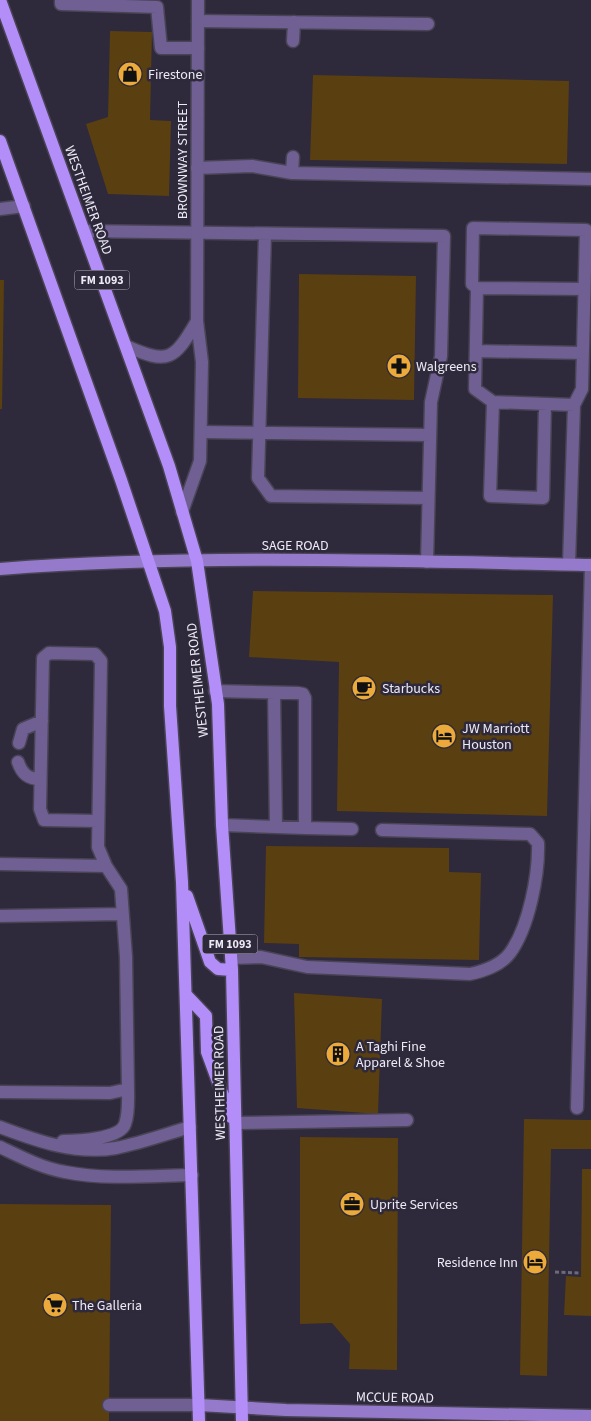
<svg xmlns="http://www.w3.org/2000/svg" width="591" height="1421" font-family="'Source Sans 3',sans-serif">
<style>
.building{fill:#5a3f11}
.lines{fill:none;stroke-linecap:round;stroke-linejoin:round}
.lane-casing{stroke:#494455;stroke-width:15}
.street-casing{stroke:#494455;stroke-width:15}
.secondary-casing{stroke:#494455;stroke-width:15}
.primary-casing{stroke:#494455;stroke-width:15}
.path{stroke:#6e6a7a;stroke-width:3;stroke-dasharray:4 2.5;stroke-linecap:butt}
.lane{stroke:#6f5f92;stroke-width:12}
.street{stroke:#6f5f92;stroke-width:12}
.secondary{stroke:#957acb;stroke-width:12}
.primary{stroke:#b38ef8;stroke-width:12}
.labels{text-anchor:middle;stroke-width:5;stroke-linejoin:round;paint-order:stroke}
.shield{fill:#2e293b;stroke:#b4b0be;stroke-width:1}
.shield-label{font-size:12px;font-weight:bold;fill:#edeaf6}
.poi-label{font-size:14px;fill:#edeaf6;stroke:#2e293b;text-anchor:start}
.street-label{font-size:14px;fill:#edeaf6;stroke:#2e293b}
</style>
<rect width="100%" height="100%" fill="#2e293b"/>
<!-- building -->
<path class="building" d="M110,31L152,32L150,120L171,121L169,196L108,194L86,124L108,117Z
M313,75L569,81L567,164L310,160Z
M299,274L416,276L414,400L298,398Z
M0,280H4L2,409H0Z
M253,591L553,595L547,816L337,811L339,662L249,657Z
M266,846L449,848V872L481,873L479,960L299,957V944L264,943Z
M294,993L382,999L378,1114L297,1108Z
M524,1119L591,1120V1149H551L547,1376L520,1375Z
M300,1137L398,1138L397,1370L349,1369L350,1344L332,1323L300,1324Z
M582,1169H591V1316L564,1315L566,1276L581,1277Z
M0,1204L111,1205L109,1421H0Z"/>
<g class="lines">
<defs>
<path id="lane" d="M61,0V4L157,7L161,48H198
M198,21L428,24
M293,41L294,22
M197,168L252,166L292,173L591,179
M292,173L293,157
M0,209L24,206
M84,231L444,236L441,356L431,402L427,562
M265,234L258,478L271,496L428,498
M477,288L584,289
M476,351L583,353
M493,402L574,405
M545,404L543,498L490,496L493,402L475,389L477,288L472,284L473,228L586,230L582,389L574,405L569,564
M202,432L430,435
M215,691L298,693L303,694L305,698V828L222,825
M274,693L276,827
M19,743L23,729L42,721
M18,762C22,774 28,779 40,779
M305,828L352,829
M0,864L106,866
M0,916L123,914
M231,958L261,957L307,967L470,974C484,971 501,965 510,953C529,927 539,874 538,843L530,834L382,830
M0,1092L110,1093L128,1089L126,957L121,889L106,866L98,847L101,661L95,654L49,653L43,658L40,809L44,820L98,821
M577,1108L591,565
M235,1123L407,1120
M0,1127C37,1141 76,1155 116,1148C141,1143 166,1134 190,1127
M63,1141C77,1141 120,1139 125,1124C129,1113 128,1101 128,1089
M0,1147C21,1157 42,1168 65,1172C105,1180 150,1176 192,1175
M109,1405H199"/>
<path id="street" d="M126,346C169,365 174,360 197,321
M182,512L200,461L202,362L197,321L198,0"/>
<path id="secondary" d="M0,569C196,554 394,561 591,565
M199,1405L286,1410L591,1416"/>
<path id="primary" d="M0,0L169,466L197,561L218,704L222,825L232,970L242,1421
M0,141L121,480L165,611L170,647V706L182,882L199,1421
M187,896L210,962L218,969L232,970
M187,996L206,1016L207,1052L231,1117"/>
</defs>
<!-- lane casing -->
<use href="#lane" class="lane-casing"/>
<!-- street casing -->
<use href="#street" class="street-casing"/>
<!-- secondary casing -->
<use href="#secondary" class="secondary-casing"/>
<!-- primary casing -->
<use href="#primary" class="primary-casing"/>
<!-- path -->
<path class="path" d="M555,1272L581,1273"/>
<!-- lane -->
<use href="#lane" class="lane"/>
<!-- street -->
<use href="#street" class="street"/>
<!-- secondary -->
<use href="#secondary" class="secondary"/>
<!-- primary -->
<use href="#primary" class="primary"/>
</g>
<!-- icons -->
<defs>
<symbol id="shop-disc" viewBox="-11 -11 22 22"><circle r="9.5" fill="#ebaa39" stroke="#2e293b"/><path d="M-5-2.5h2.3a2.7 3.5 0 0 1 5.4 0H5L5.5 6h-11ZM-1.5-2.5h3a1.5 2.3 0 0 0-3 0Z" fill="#111"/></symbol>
<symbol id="pharmacy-disc" viewBox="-11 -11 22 22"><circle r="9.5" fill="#ebaa39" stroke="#2e293b"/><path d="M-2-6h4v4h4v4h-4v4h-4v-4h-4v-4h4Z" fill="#111"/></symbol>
<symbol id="cafe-disc" viewBox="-11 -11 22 22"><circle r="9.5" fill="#ebaa39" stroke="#2e293b"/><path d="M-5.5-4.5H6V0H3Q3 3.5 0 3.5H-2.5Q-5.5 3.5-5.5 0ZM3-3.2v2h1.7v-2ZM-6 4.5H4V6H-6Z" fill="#111"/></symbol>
<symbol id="hotel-disc" viewBox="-11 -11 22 22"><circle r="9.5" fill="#ebaa39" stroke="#2e293b"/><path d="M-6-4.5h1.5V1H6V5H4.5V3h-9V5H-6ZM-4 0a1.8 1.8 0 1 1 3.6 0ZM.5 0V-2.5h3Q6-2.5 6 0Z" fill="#111"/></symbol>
<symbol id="building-disc" viewBox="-11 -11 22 22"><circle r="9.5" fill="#ebaa39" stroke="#2e293b"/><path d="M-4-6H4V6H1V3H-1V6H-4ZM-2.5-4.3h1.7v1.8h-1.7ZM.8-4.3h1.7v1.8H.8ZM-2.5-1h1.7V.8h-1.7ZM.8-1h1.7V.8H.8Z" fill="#111"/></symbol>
<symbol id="office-disc" viewBox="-11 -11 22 22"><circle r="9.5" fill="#ebaa39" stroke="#2e293b"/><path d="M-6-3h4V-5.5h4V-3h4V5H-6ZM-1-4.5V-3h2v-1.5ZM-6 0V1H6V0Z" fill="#111"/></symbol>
<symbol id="supermarket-disc" viewBox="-11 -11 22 22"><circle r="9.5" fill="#ebaa39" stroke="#2e293b"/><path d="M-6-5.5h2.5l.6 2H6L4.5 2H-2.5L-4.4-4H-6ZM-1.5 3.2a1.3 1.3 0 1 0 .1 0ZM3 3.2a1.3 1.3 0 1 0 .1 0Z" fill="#111"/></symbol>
</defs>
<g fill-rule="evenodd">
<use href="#shop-disc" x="116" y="60" width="28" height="28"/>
<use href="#pharmacy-disc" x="385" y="352" width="28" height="28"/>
<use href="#cafe-disc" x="350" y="674" width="28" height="28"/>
<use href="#hotel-disc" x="430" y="722" width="28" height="28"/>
<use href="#building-disc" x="324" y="1040" width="28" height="28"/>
<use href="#office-disc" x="338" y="1190" width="28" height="28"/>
<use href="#hotel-disc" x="521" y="1248" width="28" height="28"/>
<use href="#supermarket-disc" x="41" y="1291" width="28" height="28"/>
</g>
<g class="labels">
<!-- shield labels -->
<g class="shield">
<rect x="74.5" y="270.5" width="55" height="19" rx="4"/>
<rect x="202.5" y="934.5" width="55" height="19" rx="4"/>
</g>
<g class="shield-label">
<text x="102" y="284">FM 1093</text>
<text x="230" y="948">FM 1093</text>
</g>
<!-- poi labels -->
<g class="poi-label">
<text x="148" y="79">Firestone</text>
<text x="416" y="371">Walgreens</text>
<text x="382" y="693">Starbucks</text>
<text x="462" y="733">JW Marriott<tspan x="462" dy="16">Houston</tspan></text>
<text x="356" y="1051">A Taghi Fine<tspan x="356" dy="16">Apparel &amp; Shoe</tspan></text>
<text x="370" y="1209">Uprite Services</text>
<text x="518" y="1267" text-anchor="end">Residence Inn</text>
<text x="72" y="1310">The Galleria</text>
</g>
<!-- street labels -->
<g class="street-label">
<text transform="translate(182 160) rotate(-90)" y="5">BROWNWAY STREET</text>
<text transform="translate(89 200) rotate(70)" y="5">WESTHEIMER ROAD</text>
<text x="295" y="550">SAGE ROAD</text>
<text transform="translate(197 680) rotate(-96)" y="5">WESTHEIMER ROAD</text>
<text transform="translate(219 1083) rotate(-91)" y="5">WESTHEIMER ROAD</text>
<text transform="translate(395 1397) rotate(1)" y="5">MCCUE ROAD</text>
</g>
</g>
</svg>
